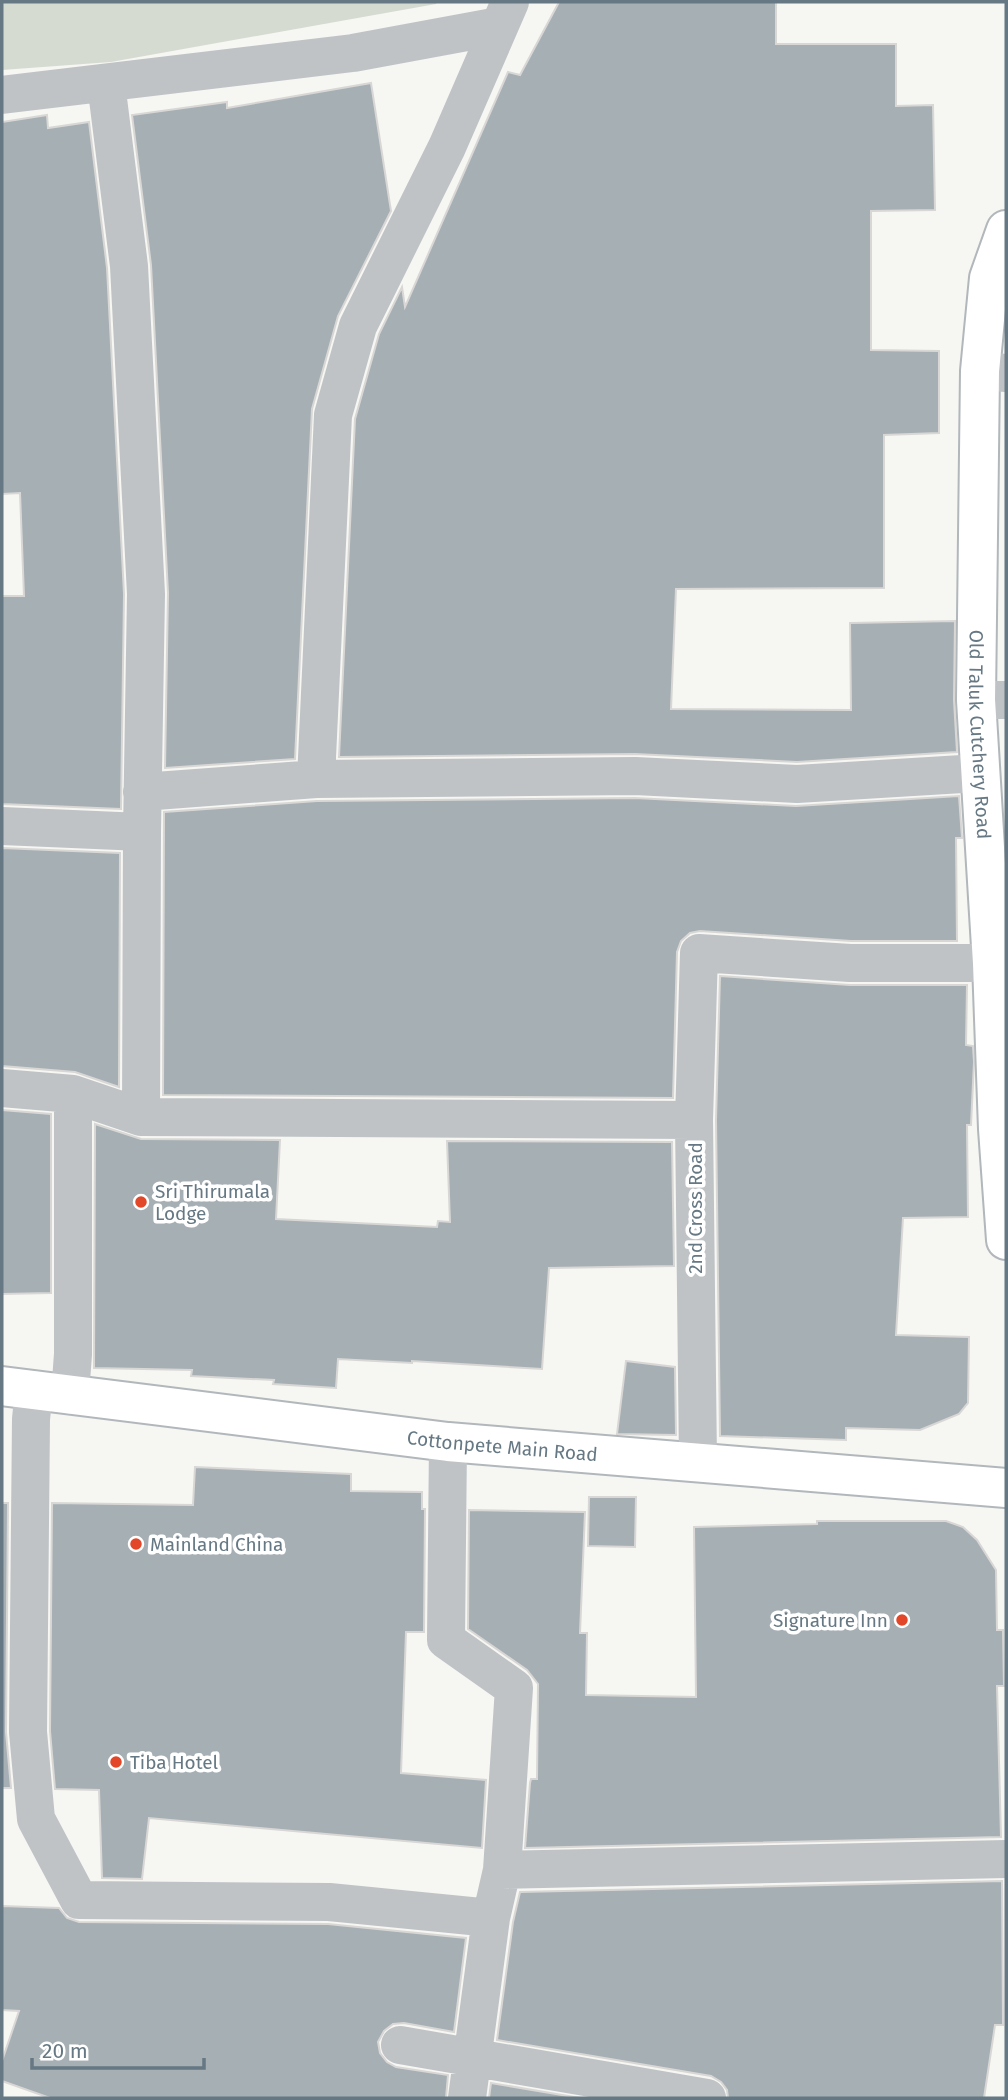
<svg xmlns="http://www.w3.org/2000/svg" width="1008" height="2100" font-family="'Fira Sans',sans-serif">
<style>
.green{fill:#d6dbd2}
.building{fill:#a6afb4;stroke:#d8d7d5;stroke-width:2}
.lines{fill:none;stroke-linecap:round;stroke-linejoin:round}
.secondary-casing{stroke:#b1b7bb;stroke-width:42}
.street{stroke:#bfc3c6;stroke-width:38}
.secondary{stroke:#fff;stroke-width:38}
.poi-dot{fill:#e14728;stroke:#fff;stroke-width:2.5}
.labels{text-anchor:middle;stroke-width:7;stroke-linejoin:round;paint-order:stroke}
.street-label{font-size:19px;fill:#657883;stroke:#fff}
.poi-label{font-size:19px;fill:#657883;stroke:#fff;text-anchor:start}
</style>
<rect width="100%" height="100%" fill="#f6f6f3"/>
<!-- green -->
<path class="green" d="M2,2H437L436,4L111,62L2,70Z"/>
<!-- building -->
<path class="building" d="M559,2H776V44H896V106L933,105L935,210L871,211V350L939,351V433L884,435V588L676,589L671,709L851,710L850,623L955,621L954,700L957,752L797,762L635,754L339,757L355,419L379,334L402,287L405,307L508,72L520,75Z
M371,83L391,211L338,316L312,409L295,759L165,768L168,593L151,265L132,115L227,102V108Z
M47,115L48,128L89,122L107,268L124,594L121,809L2,804V596H24L20,493L2,494V122Z
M959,796L962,838H956L957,941H851L700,931L690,933L681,941L677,952L673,1098L163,1095L164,812L317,801L635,798L796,806Z
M2,848L120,853L119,1087L75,1072L2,1066Z
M720,976L850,985H967L966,1045L973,1046L974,1062L971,1125H967L968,1217L903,1218L896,1335L969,1337L968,1403L959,1414L920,1430L846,1428V1440L720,1436L716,1120Z
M2,1110L51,1114V1293L2,1294Z
M95,1124L141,1139L280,1140L276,1219L437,1227L438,1221L450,1222L447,1141L672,1142L674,1266L549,1268L542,1369L412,1361V1363L338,1359L336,1388L273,1384L274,1380L191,1376L192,1370L94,1368Z
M626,1361L675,1367L676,1435L617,1434Z
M195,1467L351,1474V1491L422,1492V1509H425L424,1632H406L401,1773L486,1780L482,1848L149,1818L142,1879L102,1878L99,1790L55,1789L50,1731L52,1503L193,1505Z
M589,1497H636L635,1547L588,1546Z
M2,1503H8L6,1732L11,1788H2Z
M469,1510L585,1512L580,1633H587L586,1695L696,1697L694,1527L817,1524V1521H946L963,1527L977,1540L996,1570L997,1630H1003L1004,1686H997L1001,1837L525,1848L530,1783L531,1779H537L538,1684L527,1670L468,1629Z
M1002,1881L1003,2025H995L984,2098H728L727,2090L721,2082L711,2076L497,2040L513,1922L520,1892Z
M2,1906L59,1908L67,1918L79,1922L328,1924L466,1938L454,2032L404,2023L393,2024L384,2031L378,2042L380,2053L387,2062L396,2067L448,2075L446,2098H50L2,2081V2061L19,2011L2,2010Z
M491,2083L580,2098H489Z"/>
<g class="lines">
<defs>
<g id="secondary">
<path id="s1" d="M1006,230L989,278L980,371L976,700L992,963L998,1129L1006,1240"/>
<path id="s2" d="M2,1386L448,1442L1006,1488"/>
</g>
</defs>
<!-- secondary casing -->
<use href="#secondary" class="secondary-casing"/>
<!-- street -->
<path class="street" d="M106,83L129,266L146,594L142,832L141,1117
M2,95L353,53L499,26
M980,371L1006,373
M976,700H1006
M316,779L333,415L358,326L447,147L510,2
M142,792L316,779L635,776L797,784L979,773
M2,826L142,832
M2,1088L73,1094
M34,1390L31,1419L28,1732L36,1819L79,1900L329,1902L491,1918
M70,1395L73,1354V1094L141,1117L694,1120
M448,1442L446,1640L514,1688L502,1870L491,1918L467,2098
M698,1462L694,1120L699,953L850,963H992
M502,1870L1006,1859
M400,2045L707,2098"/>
<!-- secondary -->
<use href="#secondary" class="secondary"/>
</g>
<!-- markers -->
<g class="poi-dot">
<circle cx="141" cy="1202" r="7"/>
<circle cx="136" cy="1544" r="7"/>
<circle cx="902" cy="1620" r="7"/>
<circle cx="116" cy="1762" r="7"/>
</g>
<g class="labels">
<!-- street labels -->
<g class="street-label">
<text dy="7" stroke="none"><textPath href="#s1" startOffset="508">Old Taluk Cutchery Road</textPath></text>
<text transform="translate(695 1208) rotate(-90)" y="7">2nd Cross Road</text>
<text dy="7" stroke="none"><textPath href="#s2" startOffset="504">Cottonpete Main Road</textPath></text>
</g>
<!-- poi labels -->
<g class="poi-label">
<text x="155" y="1198">Sri Thirumala<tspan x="155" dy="22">Lodge</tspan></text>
<text x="150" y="1551">Mainland China</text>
<text x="888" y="1627" text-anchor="end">Signature Inn</text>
<text x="130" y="1769">Tiba Hotel</text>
</g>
</g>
<!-- border -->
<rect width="1008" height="2100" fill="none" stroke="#657883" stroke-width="7"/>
<!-- scale -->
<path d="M32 2058v10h172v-10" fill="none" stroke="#657883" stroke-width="3.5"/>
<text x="42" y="2058" font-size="21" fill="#657883" stroke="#ffffff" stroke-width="5" paint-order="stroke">20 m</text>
</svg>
